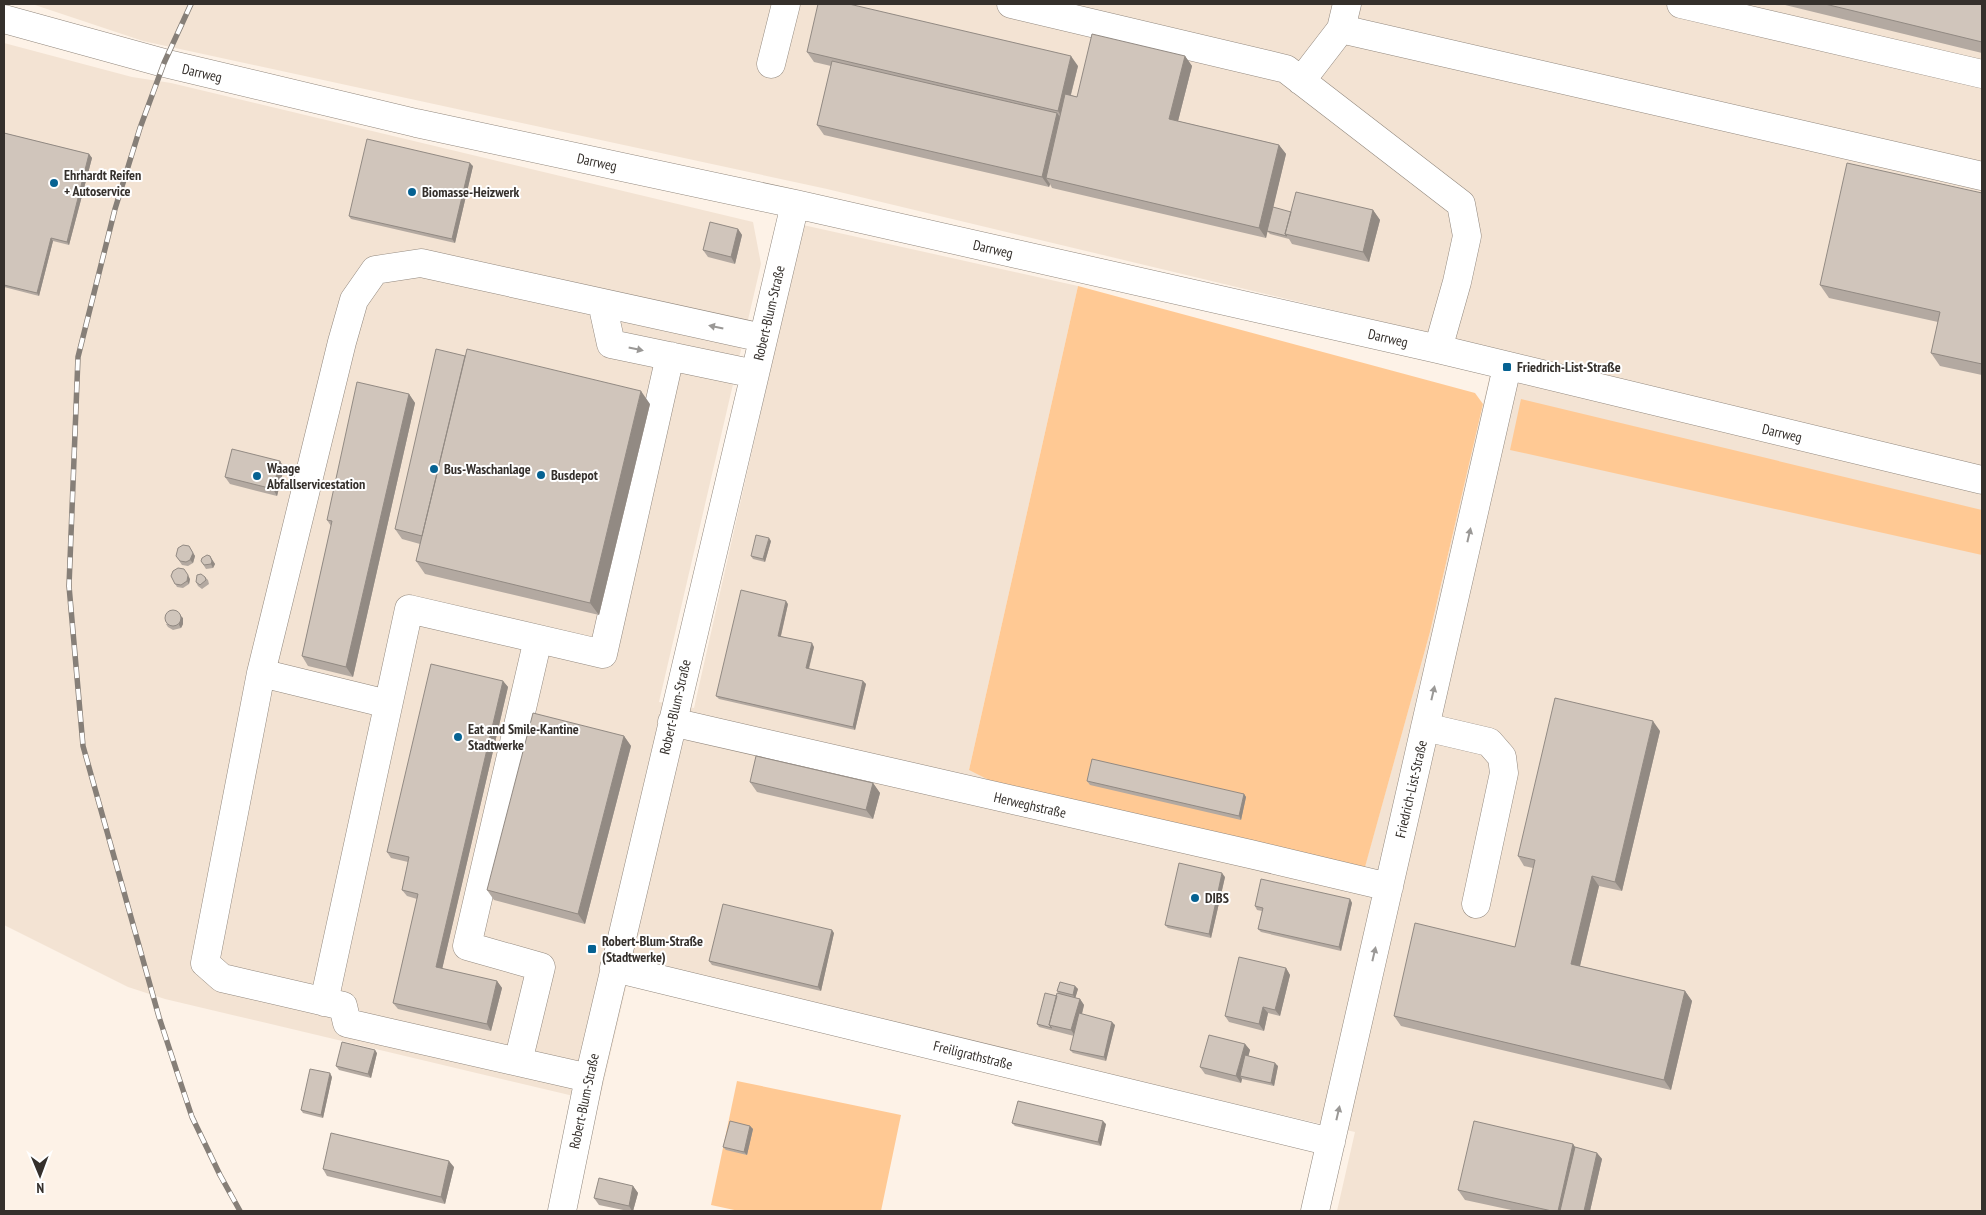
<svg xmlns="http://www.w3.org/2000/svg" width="1986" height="1215" font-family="'PT Sans Narrow',sans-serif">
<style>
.built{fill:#f3e3d3}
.green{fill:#ffc994}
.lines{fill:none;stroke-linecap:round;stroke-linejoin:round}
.minor-casing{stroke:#92887e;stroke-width:29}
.minor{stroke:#fff;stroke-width:28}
.rail-casing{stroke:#867f78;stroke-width:5.5}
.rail{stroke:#fff;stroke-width:4;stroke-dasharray:11;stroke-linecap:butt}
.wall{fill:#b3a9a1}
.shaded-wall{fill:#928a83}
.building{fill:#d0c5bb;stroke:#928a83}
.oneway{fill:#9a9896}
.poi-dot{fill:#066292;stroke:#fff;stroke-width:2}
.labels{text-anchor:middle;stroke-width:4;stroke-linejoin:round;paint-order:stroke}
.street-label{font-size:14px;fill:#35302c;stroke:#fff}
.poi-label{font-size:14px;font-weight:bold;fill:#35302c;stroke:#fff;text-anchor:start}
</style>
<rect width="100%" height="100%" fill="#fdf2e7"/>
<!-- built -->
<path class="built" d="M32,4H1982V1211H1337L1355,1132L632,962L599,1102L165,999L128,987L4,925V43L132,77L171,83L753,222L761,264L659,702L694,708L803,225L1078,286L969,770L1365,866L1430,632L1496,349L827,189L143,41Z"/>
<!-- green -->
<path class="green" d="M1078,286L1475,393L1483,404L1430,632L1365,867L993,782L969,770Z
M1521,399L1982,510V555L1510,450Z
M737,1081L901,1115L881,1211H739L711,1205Z"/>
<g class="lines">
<defs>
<path id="minor" d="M1011,4L1286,69L1461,204L1467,236L1457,282L1438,349
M1681,4L1982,74
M4,19L164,63L416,123L795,204L1438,349L1982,480
M1341,29L1982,176
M771,64L786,4
M1301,81L1341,29L1347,4
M602,303L611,344L755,374
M261,673L388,704
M672,722L1250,854L1389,887
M1425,727L1489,742L1502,757L1504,773L1476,904
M614,968L1331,1142
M324,1002L409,609L603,654L670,356
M518,1062L541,967L467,946L538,639
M589,1078L347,1023L343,1006L222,978L205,963L261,673L342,342L354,300L375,270L421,263L763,338
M562,1211L589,1078L795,204
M1315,1211L1507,367"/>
</defs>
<!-- minor casing -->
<use href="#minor" class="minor-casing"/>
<!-- minor -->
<use href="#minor" class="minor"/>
<defs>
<path id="rail" d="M191,4L164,63L140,128L115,209L78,357L69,586L83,746L159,1017L177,1072L192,1117L220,1175L240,1211"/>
</defs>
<!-- rail casing -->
<use href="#rail" class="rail-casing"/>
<!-- rail -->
<use href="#rail" class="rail"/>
</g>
<!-- wall -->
<path class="wall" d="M1781,4H1982V53Z
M807,52L1078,66L1071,95L1077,97L1185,56L1192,66L1178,121L1279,145L1286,154L1272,211L1291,212L1373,210L1380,220L1369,262L1292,244L1289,239L1270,234L1267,231L1266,238L1052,188L1050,184L1049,187L824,135L817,125L831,66L814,62Z
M4,133L89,154L92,158L69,245L53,241L39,296L4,287Z
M473,166L455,243L351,219L349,216Z
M1982,193V375L1940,366L1931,353L1938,322L1829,298L1820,285Z
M738,229L742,235L735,264L708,257L703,250Z
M409,394L415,403L353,677L308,666L302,656L331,526L327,520Z
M650,404L599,615L425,574L416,561L420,544L402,539L395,529Z
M280,461L284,468L277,496L230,484L225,477Z
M771,541L765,562L753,559L751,556Z
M189,546L195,556L193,563L188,566L182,565L176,556Z
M212,560L215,564L213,568L206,569L201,561Z
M171,576L190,579L189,584L183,588L177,587Z
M205,577L208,580L209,584L202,589L198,586L196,582Z
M788,604L781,636L814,647L809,669L863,681L866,684L855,730L719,699L716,696Z
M183,618V624L181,628L173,630L168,627L166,624Z
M503,681L508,687L442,969L497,981L502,988L491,1031L398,1009L393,1003L417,899L407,896L402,890L408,862L391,858L387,852Z
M1660,731L1622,891L1599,886L1580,966L1685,991L1692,1001L1671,1090L1401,1026L1394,1016L1515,947L1533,868L1524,866L1518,856Z
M624,736L631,746L585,924L494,900L487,890Z
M1087,781L1244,794L1246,797L1241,820L1090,785Z
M750,782L873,783L880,793L873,819L757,792Z
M1225,877L1211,938L1168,928L1165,925Z
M1350,899L1352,903L1341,951L1261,932L1258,929L1262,911L1257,910L1255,906Z
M834,933L821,991L712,965L709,961Z
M1286,968L1290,975L1280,1016L1268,1013L1264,1031L1229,1022L1225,1016Z
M1075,986L1078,989L1075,998L1080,999L1084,1005L1082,1014L1115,1025L1106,1061L1073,1053L1070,1050L1074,1036L1039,1027L1037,1024L1057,996L1059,994L1057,991Z
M1245,1044L1250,1050L1248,1056L1278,1066L1274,1086L1242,1079L1241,1083L1205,1074L1200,1067Z
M377,1053L371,1078L339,1070L336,1066Z
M332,1077L323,1118L303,1113L301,1110Z
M1012,1123L1106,1124L1101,1146L1015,1126Z
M750,1126L753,1129L747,1155L726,1150L723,1147Z
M1573,1144L1575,1147L1597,1153L1602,1159L1590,1211H1516L1465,1200L1458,1190Z
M454,1167L445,1204L327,1176L323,1169Z
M633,1186L638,1193L633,1211H628L599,1205L594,1198Z"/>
<!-- shaded-wall -->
<path class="shaded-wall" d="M1071,56L1078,66L1064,121L1058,111Z
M1185,56L1192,66L1176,129L1169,119Z
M1057,113L1064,122L1046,178L1050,184L1049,187L1042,177Z
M1279,145L1286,154L1266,238L1259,228Z
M89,154L92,158L69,245L67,242Z
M470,163L473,166L455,243L452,239Z
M1373,210L1380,220L1369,262L1363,252Z
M738,229L742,235L735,264L731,257Z
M51,238L53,241L39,296L37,293Z
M641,391L650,404L599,615L590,603Z
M409,394L415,403L353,677L346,667Z
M280,461L284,468L277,496L273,489Z
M769,538L771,541L765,562L763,559Z
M193,553L195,556L193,563L190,560Z
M210,556L215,564L213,568L211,564Z
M188,575L190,579L189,584L187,581Z
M786,601L788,604L780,639L778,636Z
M180,615L183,618V624L181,628L179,625Z
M812,643L814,647L808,671L806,668Z
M503,681L508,687L441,974L436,967Z
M863,681L866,684L855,730L853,727Z
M1653,721L1660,731L1622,891L1615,882Z
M624,736L631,746L585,924L578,914Z
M873,783L880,793L873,819L866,810Z
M1244,794L1246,797L1241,820L1239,816Z
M1222,873L1225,877L1211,938L1209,934Z
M1592,876L1599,886L1578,974L1571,964Z
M1350,899L1352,903L1341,951L1339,947Z
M832,930L834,933L821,991L818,987Z
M1286,968L1290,975L1280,1016L1275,1010Z
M497,981L502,988L491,1031L487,1024Z
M1075,986L1078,989L1075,999L1073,995Z
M1685,991L1692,1001L1671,1090L1664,1080Z
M1080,999L1084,1005L1076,1037L1071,1030Z
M1263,1007L1268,1013L1264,1031L1259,1024Z
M1112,1022L1115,1025L1106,1061L1104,1057Z
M1245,1044L1250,1050L1243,1077L1240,1076L1242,1079L1241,1083L1236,1076Z
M375,1050L377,1053L371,1078L368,1074Z
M1275,1063L1278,1066L1274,1086L1271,1083Z
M330,1073L332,1077L323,1118L321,1115Z
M1103,1121L1106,1124L1101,1146L1098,1142Z
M750,1126L753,1129L747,1155L744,1152Z
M1573,1144L1580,1154L1567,1211H1558Z
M1597,1153L1602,1159L1590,1211H1584Z
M449,1161L454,1167L445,1204L441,1197Z
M633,1186L638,1193L633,1211H632L629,1206Z"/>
<!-- building -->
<path class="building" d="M818,4H849L1071,56L1058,111L807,52Z
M1825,4H1982V42Z
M1092,34L1185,56L1169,119L1279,145L1259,228L1046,178L1065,94L1077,97Z
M832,61L1057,113L1042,177L817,125Z
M4,133L89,154L67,242L51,238L37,293L4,285Z
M367,139L470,163L452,239L349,216Z
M1847,163L1982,193V364L1931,353L1940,312L1820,285Z
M1296,192L1373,210L1363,252L1285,234Z
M1273,207L1291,212L1285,234L1287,236L1267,231Z
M710,222L738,229L731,257L703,250Z
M436,349L465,356L422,536L395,529Z
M467,349L641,391L590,603L416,561Z
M357,382L409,394L346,667L302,656L332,521L327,520Z
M232,449L280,461L273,489L225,477Z
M756,535L769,538L763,559L751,556Z
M183,545L189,546L193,553L190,560L186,562L180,561L176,556L178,548Z
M207,555L210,556L212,561L211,564L204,565L201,561L202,558Z
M178,568L184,569L188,575L187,581L181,585L175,584L171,576L173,571Z
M201,574L205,577L206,580L200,585L196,582L197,575Z
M741,590L786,601L778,636L812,643L806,668L863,681L853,727L716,696Z
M165 618a8 8 0 1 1 16 0a8 8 0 1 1-16 0Z
M431,664L503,681L436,967L497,981L487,1024L393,1003L418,894L402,890L409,857L387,852Z
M1555,698L1653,721L1615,882L1592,876L1571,964L1685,991L1664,1080L1394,1016L1415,923L1515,947L1535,860L1518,856Z
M533,713L624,736L578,914L487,890Z
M756,756L873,783L866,810L750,782Z
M1092,759L1244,794L1239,816L1087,781Z
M1179,863L1222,873L1209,934L1165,925Z
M1261,879L1350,899L1339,947L1258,929L1263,908L1255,906Z
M723,904L832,930L818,987L709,961Z
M1239,957L1286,968L1275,1010L1263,1007L1259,1024L1225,1016Z
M1060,982L1075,986L1073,995L1057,991Z
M1045,993L1057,996L1049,1025L1052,1028L1037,1024Z
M1057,993L1080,999L1071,1030L1049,1025Z
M1079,1013L1112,1022L1104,1057L1070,1050Z
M1209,1035L1245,1044L1236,1076L1200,1067Z
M342,1042L375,1050L368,1074L336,1066Z
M1245,1055L1275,1063L1271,1083L1240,1076Z
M310,1069L330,1073L321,1115L301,1110Z
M1018,1101L1103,1121L1098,1142L1012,1123Z
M730,1121L750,1126L744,1152L723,1147Z
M1474,1121L1573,1144L1558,1211H1552L1458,1190Z
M331,1133L449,1161L441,1197L323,1169Z
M1575,1147L1597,1153L1584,1211H1560Z
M599,1178L633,1186L629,1206L594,1198Z"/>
<!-- one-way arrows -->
<defs><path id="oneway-solid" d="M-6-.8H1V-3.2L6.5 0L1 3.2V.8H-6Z" transform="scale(1.25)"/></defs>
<g class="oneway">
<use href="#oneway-solid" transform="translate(716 327) rotate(-168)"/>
<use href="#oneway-solid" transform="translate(636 349) rotate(12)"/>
<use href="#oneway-solid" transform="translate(1469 535) rotate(-77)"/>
<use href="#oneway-solid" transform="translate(1433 693) rotate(-77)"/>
<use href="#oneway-solid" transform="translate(1374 954) rotate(-77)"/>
<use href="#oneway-solid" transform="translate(1338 1113) rotate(-77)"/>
</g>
<!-- markers -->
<g class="poi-dot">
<circle cx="54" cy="183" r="5"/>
<circle cx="412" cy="192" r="5"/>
<rect x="1502" y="362" width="10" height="10" rx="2.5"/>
<circle cx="434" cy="469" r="5"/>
<circle cx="541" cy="475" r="5"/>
<circle cx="257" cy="476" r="5"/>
<circle cx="458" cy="737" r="5"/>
<circle cx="1195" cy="898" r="5"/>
<rect x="587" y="944" width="10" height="10" rx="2.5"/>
</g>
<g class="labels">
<!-- street labels -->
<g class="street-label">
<text transform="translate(202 73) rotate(13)" y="5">Darrweg</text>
<text transform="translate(597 162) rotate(12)" y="5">Darrweg</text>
<text transform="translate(993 249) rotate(13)" y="5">Darrweg</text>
<text transform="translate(769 313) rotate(-77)" y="5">Robert-Blum-Straße</text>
<text transform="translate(1388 338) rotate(13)" y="5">Darrweg</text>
<text transform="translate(1782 433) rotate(13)" y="5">Darrweg</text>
<text transform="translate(675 707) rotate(-77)" y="5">Robert-Blum-Straße</text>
<text transform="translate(1411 789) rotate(-77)" y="5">Friedrich-List-Straße</text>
<text transform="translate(1030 805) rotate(13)" y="5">Herweghstraße</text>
<text transform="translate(973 1055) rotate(14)" y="5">Freiligrathstraße</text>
<text transform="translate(584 1101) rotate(-78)" y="5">Robert-Blum-Straße</text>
</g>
<!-- poi labels -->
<g class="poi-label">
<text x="64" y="180">Ehrhardt Reifen<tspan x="64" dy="16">+ Autoservice</tspan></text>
<text x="422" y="197">Biomasse-Heizwerk</text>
<text x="1517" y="372">Friedrich-List-Straße</text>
<text x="267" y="473">Waage<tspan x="267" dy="16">Abfallservicestation</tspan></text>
<text x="444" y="474">Bus-Waschanlage</text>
<text x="551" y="480">Busdepot</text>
<text x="468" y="734">Eat and Smile-Kantine<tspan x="468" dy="16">Stadtwerke</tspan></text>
<text x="1205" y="903">DIBS</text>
<text x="602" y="946">Robert-Blum-Straße<tspan x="602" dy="16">(Stadtwerke)</tspan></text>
</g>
</g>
<!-- border -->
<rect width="1986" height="1215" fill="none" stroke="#35302c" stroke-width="10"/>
<!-- north arrow -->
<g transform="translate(40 1175) rotate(179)" stroke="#ffffff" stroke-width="4" paint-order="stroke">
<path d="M0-4L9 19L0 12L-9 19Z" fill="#35302c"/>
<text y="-8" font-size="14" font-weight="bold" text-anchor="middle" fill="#35302c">N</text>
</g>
</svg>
